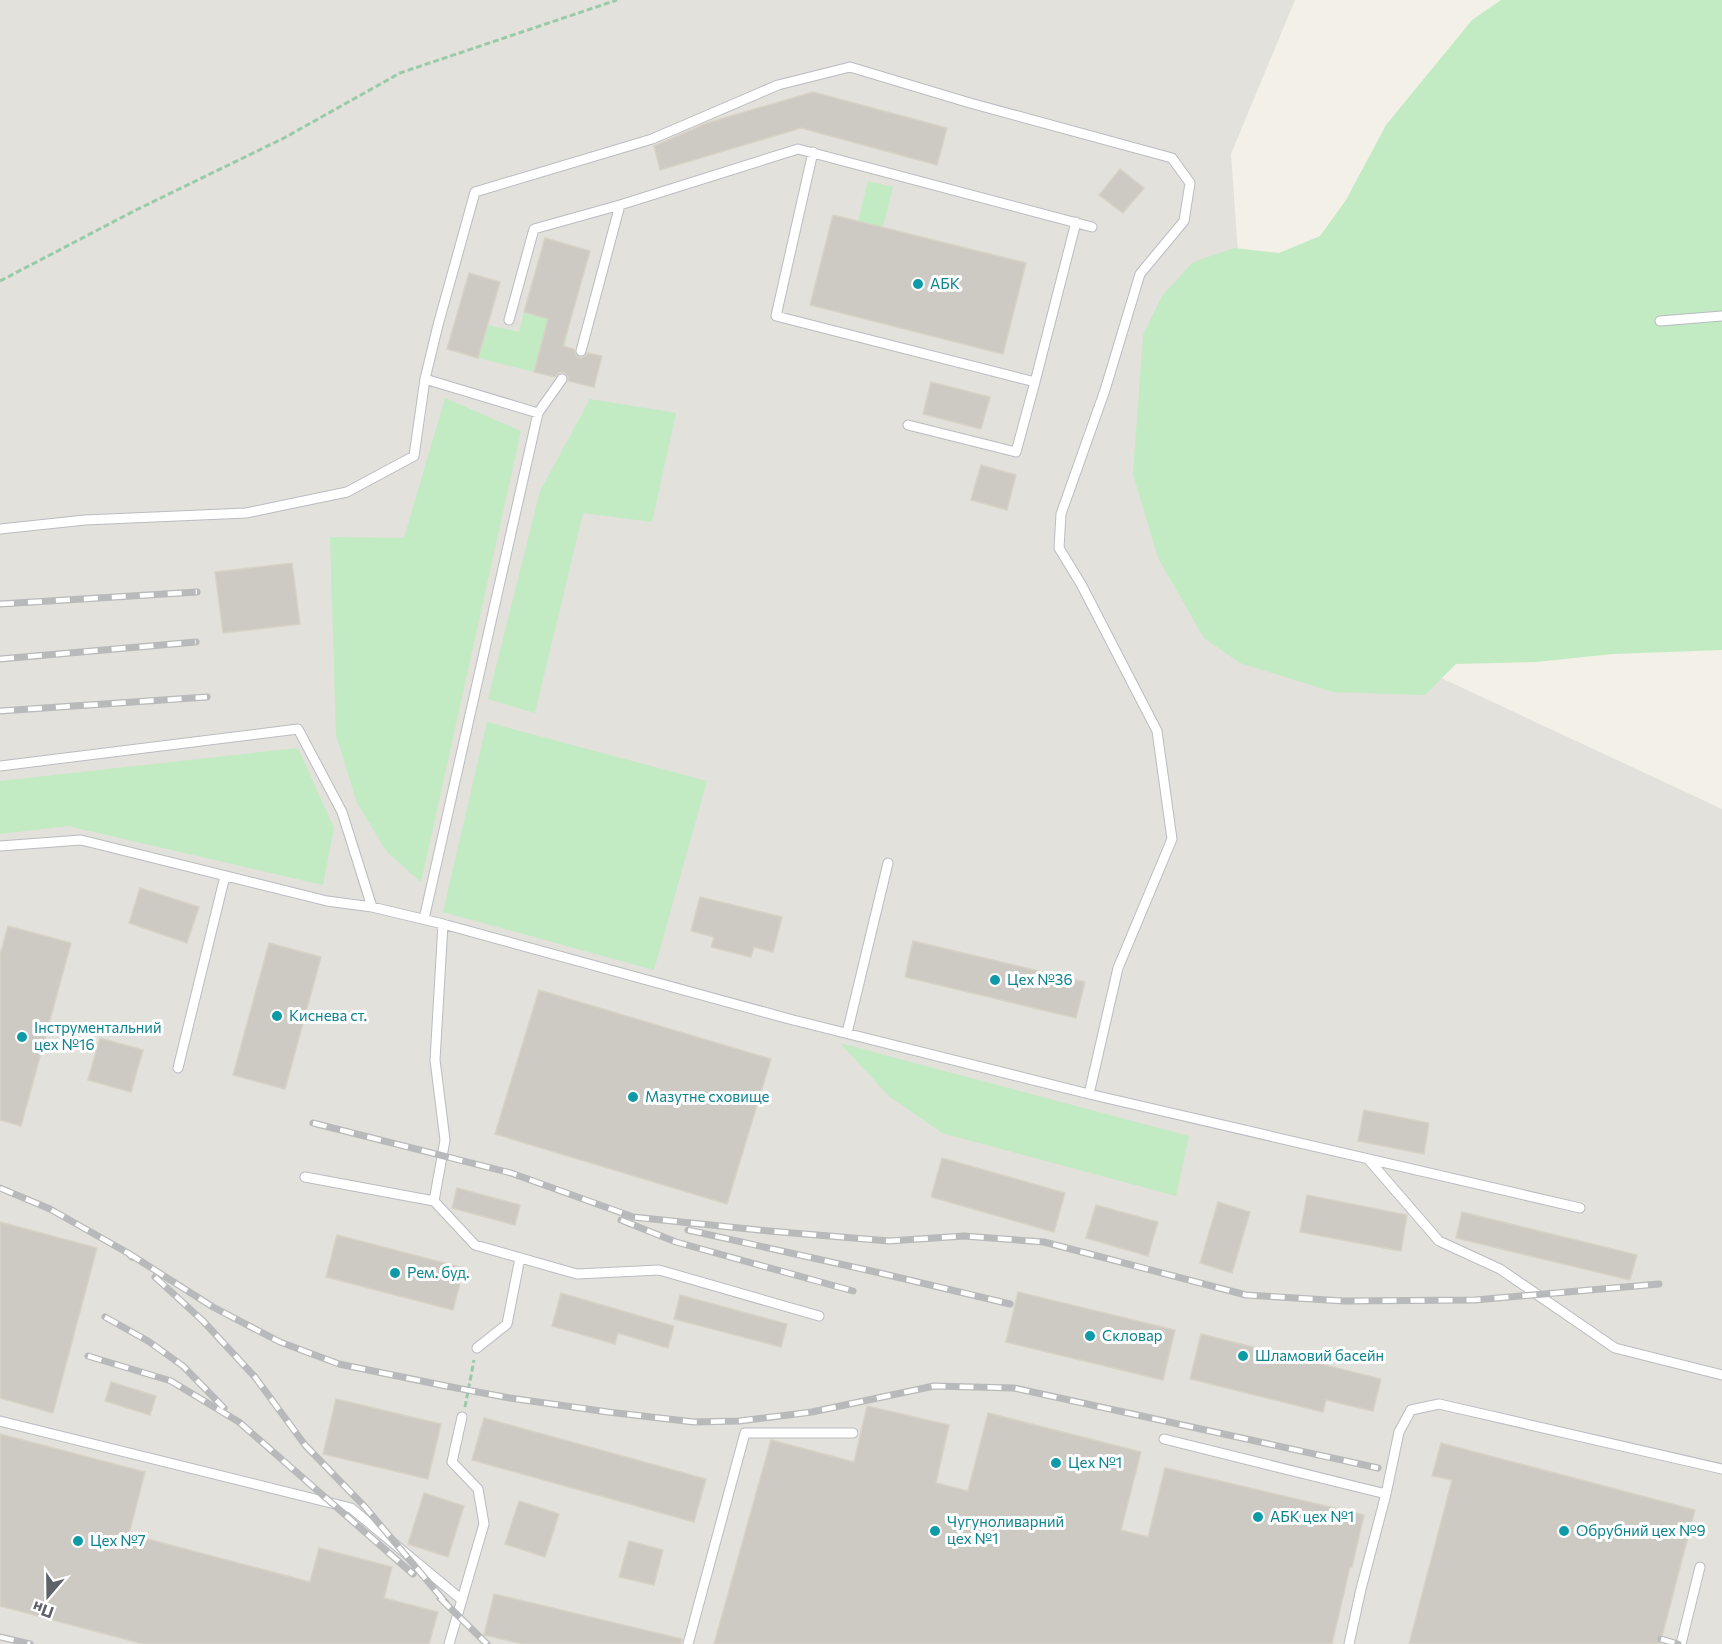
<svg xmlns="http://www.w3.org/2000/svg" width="1722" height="1644" font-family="Commissioner,sans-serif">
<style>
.industrial{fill:#e2e1db}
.green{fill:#c2ebc3}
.building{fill:#cdcac4;stroke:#d7d2c5;stroke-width:1.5}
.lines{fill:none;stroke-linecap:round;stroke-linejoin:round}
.service-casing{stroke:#b9bcc1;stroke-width:11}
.path{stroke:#99caa9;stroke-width:3;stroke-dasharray:6 3;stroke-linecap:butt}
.service{stroke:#fff;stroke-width:9}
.rail-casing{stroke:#b8b9ba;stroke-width:7}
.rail{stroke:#fff;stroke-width:4.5;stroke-dasharray:14;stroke-linecap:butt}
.culture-dot{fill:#0f9aa8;stroke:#fff;stroke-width:2}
.labels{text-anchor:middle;stroke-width:6;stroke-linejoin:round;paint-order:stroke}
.culture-label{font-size:15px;fill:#0d838f;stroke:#fff;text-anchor:start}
</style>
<rect width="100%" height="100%" fill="#f2f0e7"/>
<!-- industrial -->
<path class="industrial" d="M0,0H1295L1231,154L1254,477L1409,663L1722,809V1644H0Z"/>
<!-- green -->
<path class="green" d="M1501,0H1722V650L1613,654L1536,662L1456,664L1425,695L1333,692L1240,663L1204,638L1158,558L1133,474L1143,335L1162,296L1193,262L1235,248L1279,253L1320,236L1346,200L1386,125L1472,20Z
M868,181L893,187L883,227L858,221Z
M524,312L569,325L565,347L534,372L478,358L488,325L519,332Z
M445,398L521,431L421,882L387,852L357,803L336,735L330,537L404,538Z
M590,399L676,413L652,522L583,513L535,713L488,699L540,491Z
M487,722L707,781L654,970L443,912Z
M298,748L334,828L323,885L68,826L0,834V781Z
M840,1043L1189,1136L1176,1196L942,1133L890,1097Z"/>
<!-- building -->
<path class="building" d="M813,92L947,128L937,165L801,128L660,170L654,146L707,123Z
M1120,169L1144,188L1123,213L1099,195Z
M833,215L1026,263L1003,354L810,305Z
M545,238L590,251L563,346L574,349L576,355L580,358L585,356L588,353L602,356L594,387L568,381V376L563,372L559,373L555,377L534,372L548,319L524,312Z
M469,273L500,282L478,358L447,349Z
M931,382L990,397L981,429L923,414Z
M981,465L1016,475L1007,510L971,500Z
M292,563L300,624L223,633L215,572Z
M140,888L199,907L187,943L129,923Z
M700,897L782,917L773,952L754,947L751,957L711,947L714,937L691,931Z
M8,926L71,943L21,1126L0,1120V955Z
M913,941L1085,982L1076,1018L905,977Z
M269,943L321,957L285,1089L233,1075Z
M539,990L771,1059L727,1204L495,1134Z
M100,1038L143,1050L131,1092L88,1080Z
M1364,1110L1429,1123L1424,1154L1358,1141Z
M942,1158L1065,1193L1054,1232L931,1197Z
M457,1188L520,1205L515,1225L452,1208Z
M1307,1195L1407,1215L1401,1251L1300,1232Z
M1218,1202L1250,1212L1232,1273L1200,1263Z
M1096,1205L1158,1222L1148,1256L1086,1238Z
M1462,1212L1637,1255L1630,1280L1456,1238Z
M0,1222L97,1248L53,1413L0,1398Z
M337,1235L464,1268L453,1310L326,1277Z
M1018,1292L1175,1330L1163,1380L1006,1342Z
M561,1293L674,1326L668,1348L618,1333L615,1344L552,1326Z
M680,1295L787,1324L781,1347L674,1319Z
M1201,1334L1381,1379L1373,1411L1326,1400L1323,1412L1190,1379Z
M111,1382L156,1396L150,1415L105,1401Z
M336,1399L441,1424L428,1479L323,1454Z
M867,1406L949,1425L936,1483L968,1491L988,1413L1141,1452L1121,1530L1148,1537L1165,1468L1364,1515L1352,1567H1350L1332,1644H714L771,1440L854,1462Z
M484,1418L706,1479L694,1522L472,1460Z
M0,1434L145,1472L129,1534L310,1582L319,1548L392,1567L384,1598L438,1612L429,1644H143L0,1606Z
M1441,1443L1695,1510L1660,1644H1409L1452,1480L1432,1476Z
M424,1493L464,1506L448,1557L408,1544Z
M519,1501L559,1514L545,1557L505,1544Z
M629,1541L663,1550L654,1585L619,1577Z
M494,1594L682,1639L681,1644H523L484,1635Z"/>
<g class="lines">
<defs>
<path id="service" d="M813,152L776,316L1035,382L1076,222
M620,205L798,149L1092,227
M509,320L534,229L620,205L581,351
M1660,321L1722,316
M538,413L425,379L438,325L475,192L652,139L778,85L850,67L970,103L1172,158L1190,183L1184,221L1140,274L1105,390L1061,514L1059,548L1081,584L1157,731L1172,839L1118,968L1089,1094
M908,425L1016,452L1035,382
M0,529L85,520L246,513L347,492L414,456L425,379
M0,766L298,729L342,812L372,907
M0,846L81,840L327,901L372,907L443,924L793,1020L1089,1094L1580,1208
M424,919L538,413L562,379
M847,1033L888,863
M178,1068L225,876
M1368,1159L1439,1241L1500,1269L1615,1348L1722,1375
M305,1177L434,1201L475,1245L577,1274L659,1270L819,1316
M434,1201L445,1140L435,1060L443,924
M477,1348L507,1324L520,1258
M0,1421L351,1508L462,1600
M1164,1439L1386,1494
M449,1644L484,1524L478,1489L452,1462L462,1417
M688,1644L745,1433H853
M1349,1644L1361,1589L1386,1494L1399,1432L1411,1410L1439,1404L1722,1469
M1681,1644L1700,1567"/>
</defs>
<!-- service casing -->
<use href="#service" class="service-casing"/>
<!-- path -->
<path class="path" d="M0,281L134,211L284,138L400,73L617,0
M465,1407L474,1360"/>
<!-- service -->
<use href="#service" class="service"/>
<defs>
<path id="rail" d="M0,604L197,592
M0,659L196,642
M0,711L207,697
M313,1123L511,1173L633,1217L769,1231L889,1241L964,1236L1044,1242L1246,1295L1344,1301L1475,1300L1659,1284
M0,1188L50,1209L128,1253L132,1257
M621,1220L676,1242L853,1291
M688,1230L880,1273L1010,1304
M128,1253L213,1307L280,1342L339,1364L446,1386L510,1398L608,1412L694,1422L739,1421L812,1412L934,1386L1014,1388L1378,1468
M155,1277L203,1321L255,1377L305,1445L365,1507L446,1603
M105,1317L148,1341L183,1366L224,1408
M88,1356L171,1381L239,1422L413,1574
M440,1598L487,1644
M0,1637L30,1644
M1661,1639L1678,1644"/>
</defs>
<!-- rail casing -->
<use href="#rail" class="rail-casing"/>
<!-- rail -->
<use href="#rail" class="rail"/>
</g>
<!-- markers -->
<g class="culture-dot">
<circle cx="918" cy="284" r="6"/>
<circle cx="995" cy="980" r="6"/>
<circle cx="277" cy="1016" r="6"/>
<circle cx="22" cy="1037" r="6"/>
<circle cx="633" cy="1097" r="6"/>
<circle cx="395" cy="1273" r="6"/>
<circle cx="1090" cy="1336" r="6"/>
<circle cx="1243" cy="1356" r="6"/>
<circle cx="1056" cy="1463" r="6"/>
<circle cx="1258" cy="1517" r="6"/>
<circle cx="935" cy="1531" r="6"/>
<circle cx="1564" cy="1531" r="6"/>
<circle cx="78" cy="1541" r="6"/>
</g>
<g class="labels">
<!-- culture labels -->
<g class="culture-label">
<text x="930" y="289">АБК</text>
<text x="1007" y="985">Цех №36</text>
<text x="289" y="1021">Киснева ст.</text>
<text x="34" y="1033">Інструментальний<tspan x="34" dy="17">цех №16</tspan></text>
<text x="645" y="1102">Мазутне сховище</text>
<text x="407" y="1278">Рем. буд.</text>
<text x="1102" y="1341">Скловар</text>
<text x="1255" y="1361">Шламовий басейн</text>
<text x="1068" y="1468">Цех №1</text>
<text x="1270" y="1522">АБК цех №1</text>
<text x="947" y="1527">Чугуноливарний<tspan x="947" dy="17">цех №1</tspan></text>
<text x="1576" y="1536">Обрубний цех №9</text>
<text x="90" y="1546">Цех №7</text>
</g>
</g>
<!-- north arrow -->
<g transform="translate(48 1596) rotate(200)" stroke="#ffffff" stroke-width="4.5" paint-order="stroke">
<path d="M0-4.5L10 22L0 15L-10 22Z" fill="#5e6269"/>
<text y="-9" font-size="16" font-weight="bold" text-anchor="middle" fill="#5e6269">Пн</text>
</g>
</svg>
